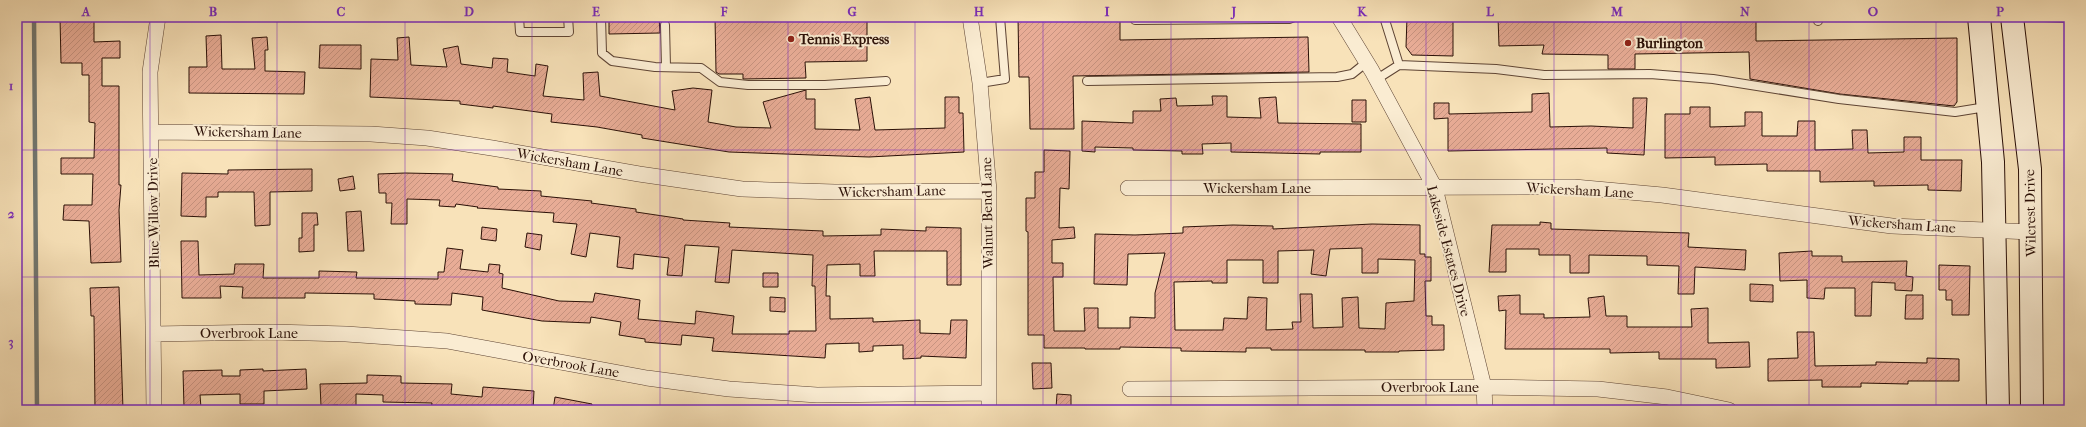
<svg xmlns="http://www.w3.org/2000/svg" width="2086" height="427" font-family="'IM FELL French Canon',serif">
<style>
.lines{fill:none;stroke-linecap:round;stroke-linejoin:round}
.stream{stroke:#717770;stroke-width:4.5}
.building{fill:url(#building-hatch);stroke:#2b1007;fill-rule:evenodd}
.lane-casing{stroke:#5e4434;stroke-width:10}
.street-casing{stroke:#5e4434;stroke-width:16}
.secondary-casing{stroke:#2b1007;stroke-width:24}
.lane{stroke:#faecd2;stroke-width:8}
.street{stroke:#faecd2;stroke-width:15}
.secondary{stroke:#faecd2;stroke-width:22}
.grid{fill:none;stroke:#7b2cbf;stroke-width:1;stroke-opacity:0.55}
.poi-dot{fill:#8f2418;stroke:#faecd2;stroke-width:1.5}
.labels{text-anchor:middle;stroke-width:4;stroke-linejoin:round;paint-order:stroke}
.poi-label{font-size:14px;font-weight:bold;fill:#2b1007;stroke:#faecd2;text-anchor:start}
.street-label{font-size:14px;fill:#2b1007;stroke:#faecd2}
.neatline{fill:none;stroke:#7b2cbf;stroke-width:1.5}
.grid-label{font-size:13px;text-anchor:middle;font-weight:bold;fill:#7b2cbf}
</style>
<defs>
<pattern id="building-hatch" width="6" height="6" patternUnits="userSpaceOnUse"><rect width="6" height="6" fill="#e8ac96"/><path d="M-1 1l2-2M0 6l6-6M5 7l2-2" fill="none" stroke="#c79380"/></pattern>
</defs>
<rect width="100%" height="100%" fill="#f8e2b9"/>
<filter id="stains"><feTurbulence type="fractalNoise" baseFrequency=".005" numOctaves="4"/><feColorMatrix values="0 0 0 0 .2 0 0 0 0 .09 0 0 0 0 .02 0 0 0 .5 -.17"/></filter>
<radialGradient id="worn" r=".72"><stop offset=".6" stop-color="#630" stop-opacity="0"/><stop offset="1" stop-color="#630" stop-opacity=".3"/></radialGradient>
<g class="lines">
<!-- stream -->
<path class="stream" d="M34,17L37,410"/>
</g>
<!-- building -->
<path class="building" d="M60,17H94V42L120,41V58H102V86H119V185H121L119,210L121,262L91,263L89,221L63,220L64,205H92L93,174H61V158H94L95,123L89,122V75H82V63H61Z
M609,17H659L660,33L609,34Z
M715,17H867V61L805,62L806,78L743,79V74H719L716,72Z
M1018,17H1120V40L1308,37L1309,72L1073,76L1074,129H1030L1029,77H1019Z
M1407,17H1453V56L1412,55L1406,47Z
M1498,17H1756V41L1957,38V102L1954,106L1840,94L1750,79L1749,52L1635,54V69H1608V55L1542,54L1544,45L1499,46Z
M221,35L222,69H255L252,38L267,37L268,50H265V71L305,72L304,94L189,93V67H207L206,36Z
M409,37L411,65L447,67L443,49L458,46L461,64L492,68L493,58L508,59L507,72L535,76L536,64L548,66L543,96L584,100L583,73L598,72L600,96L675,110L672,91L693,88L712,90L708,122L736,127L771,128L763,102L806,90V99H815V129L860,130L855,99L870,97L875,130L945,128V97H959V113H963L964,152L869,157L729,152L642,138V135L597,127L551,122L552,114L493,106V108L460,104V101L370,97L371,59L398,60L397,38Z
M320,45H361V69L319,68Z
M1549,93L1550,127L1591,126L1633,128V98H1647L1644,155L1607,153V148L1448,151V118L1434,119V103H1449V114L1532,112V94Z
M1212,96H1227V117L1261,118L1259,98L1276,97L1278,123L1361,124V152H1320V154L1231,152V143L1202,144L1203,154H1182V151L1133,150V148L1095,147V152L1082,151V121L1133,123V111H1161L1160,99L1176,98L1177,106L1213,105Z
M1352,100H1366V122H1352Z
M1690,107H1710V127L1745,126V112H1762V136H1797L1798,121H1815V150L1853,149L1852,130H1867L1868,153L1904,152V137H1921V160H1962L1961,191L1928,190V185L1874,186V181L1820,182V171H1767V164L1715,165V157L1665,158V114H1690Z
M1044,150L1070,151L1069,189L1060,188L1059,228L1074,227L1075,238L1052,240V263H1063V277H1053L1054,331H1085L1084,308H1098V328H1130V317L1155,318V293L1165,253L1128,254L1127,285L1094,284L1095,234L1135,235L1183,233V227L1233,225L1273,226V229L1372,224L1420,225V254H1425V257H1431V281H1425L1426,316H1432V325H1444V350L1399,351V352H1365V350H1271V348H1246V352L1181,351V348L1120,347V349H1085V348H1044V335H1028V232L1026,231V198H1035V172H1044ZM1362,248V273H1378V259L1415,260L1414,301L1386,303L1385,329L1359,328L1358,297L1342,298L1343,327L1313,328L1312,294H1300L1301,322H1292L1293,329L1266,330L1267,298L1248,297L1247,319L1224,318L1223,330H1175L1174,282L1212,281V283H1227V260H1263V283H1278V251L1314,250L1311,274L1326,276L1330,249Z
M312,169V191L270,192V225L255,226L254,192H218V197H206V217L181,216L182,173L228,174V170Z
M405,173L453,174L452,181L498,187V189L541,191V196L592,201L591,203L636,209V212L683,219V220L730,223L729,227L823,231V236L881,235V229L926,231V227L961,228V285H947V251H874L875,276H860V264L827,265L826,296H830V319L873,318V322L920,320V333L950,334L951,320H967L966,358L921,356V358L903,359V345L873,346V351L859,352V343L826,344L825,358L712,351L714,338L682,335L681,345L645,342V339L619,335L621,322L591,317L590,323L542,321L482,310L483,297L452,293L451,305L415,304V301L374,299V294L305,293V298H242L243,287L220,286L221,298H182L181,241H198L199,275L234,274L235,264H264L263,278H319V271L357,272L356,278L438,279V272H444L447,248L463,250L460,269L488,272L489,264L500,265L499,273L503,274L502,288L559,301L593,302L595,293L640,300L638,319L695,324L696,311L734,316L732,334H789V331H816L815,286H812L813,255L732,250L729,283L715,282L719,247L685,245L682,276L667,275L669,258L634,254L633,269L617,267L620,237L590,233L586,257L571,254L577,224L553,222L554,213L477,208L478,207L456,204L455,207L439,206L440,200L407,199V224H391L392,203H386V193H379L378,174Z
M353,176L355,189L340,191L338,179Z
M361,211L364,251H348L346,212Z
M302,213H317L318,225H314V251L299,252V238H302Z
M1540,222L1551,223V229L1689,233L1688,247L1746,250L1745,270L1695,267L1694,294H1678L1679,266L1647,265V256L1589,255V273H1570V255H1539V249H1506V272H1489L1492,225H1540Z
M482,227L497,229L496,241L481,239Z
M527,233L542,235L540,250L525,247Z
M1812,251V256H1842V262L1907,261L1906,276L1913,277L1912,291L1895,290V283L1872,282L1871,316H1855V288H1825L1824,299L1807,298V280L1780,281L1779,253Z
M1939,265L1970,266L1969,315H1952V300H1946V290H1939Z
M763,273H778V287H763Z
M1750,284L1773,285V302L1750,301Z
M119,287L123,410H95L94,316H91L90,288Z
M1520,295V314H1544V318L1590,317L1588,298L1604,296L1606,316H1627V327H1692L1691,309L1708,308V343L1749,342L1750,367L1716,368V359H1659V352L1610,353V349H1505L1506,310L1499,311L1498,296Z
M1906,295H1923V319H1905Z
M770,297L785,298V312L770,311Z
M1797,332H1814L1815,366L1876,365V362L1927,363V358L1959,359V381H1908V384L1861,383V387H1822V380L1768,381V359L1798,358Z
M1032,363H1051L1052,388L1033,389Z
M263,369V371L306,369L307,389L264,391V404H240V394L200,395L201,408H184L183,371L222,370V376H240V370Z
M367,375L401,376V383L452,384L451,394L482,397L483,387L534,391L533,410H431L432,403L383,402V395L356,394V410H339L338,405L321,406L320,384L367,383Z
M1057,394L1071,395V409L1056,408Z
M555,397L592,404L591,410H553Z"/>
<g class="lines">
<defs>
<path id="lane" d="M519,17L520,32H569L568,17
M601,17L602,53L612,61L655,67L701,68L720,82L748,85H825L886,81
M1135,17V20L1289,19L1294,17
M1384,17L1399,65
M2044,17L2069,18
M1818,21V17
M665,25L666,67
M1377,79L1399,65L1496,69L1544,75L1650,74L1713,79L1839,99L1955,112L1986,107
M1087,81L1337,77L1352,74L1367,62
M980,83L1005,79L1000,17"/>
<path id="street" d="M970,17L980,83L989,191V410
M1339,17L1372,71L1435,188L1484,387L1485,410
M152,132L371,134L427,138L492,148L639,174L742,189L835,192L989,191
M1128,188L1574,187L1662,195L1892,226L2031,232
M153,334L273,332L346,334L447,341L647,378L729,389L817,395L989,393
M1130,389L1484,387L1598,389L1667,397L1729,410
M154,410L150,72L158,17"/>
<path id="secondary" d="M1979,17L1993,162L1998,410
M2012,17L2030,169L2032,410"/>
</defs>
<!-- lane casing -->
<use href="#lane" class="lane-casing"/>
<!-- street casing -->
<use href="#street" class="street-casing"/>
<!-- secondary casing -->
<use href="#secondary" class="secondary-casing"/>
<!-- lane -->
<use href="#lane" class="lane"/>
<!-- street -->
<use href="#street" class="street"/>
<!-- secondary -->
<use href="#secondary" class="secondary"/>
</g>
<!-- grid -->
<path class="grid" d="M150,17V410M277,17V410M405,17V410M532,17V410M660,17V410M788,17V410M915,17V410M1043,17V410M1171,17V410M1298,17V410M1426,17V410M1554,17V410M1681,17V410M1809,17V410M1936,17V410M17,150H2069M17,277H2069"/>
<!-- markers -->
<g class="poi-dot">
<circle cx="791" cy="39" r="4"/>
<circle cx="1628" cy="43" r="4"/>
</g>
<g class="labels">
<!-- poi labels -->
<g class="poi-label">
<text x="799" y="44">Tennis Express</text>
<text x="1636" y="48">Burlington</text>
</g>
<!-- street labels -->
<g class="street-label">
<text transform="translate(248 132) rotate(1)" y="5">Wickersham Lane</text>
<text transform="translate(570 162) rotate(10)" y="5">Wickersham Lane</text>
<text x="1257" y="193">Wickersham Lane</text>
<text transform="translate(1580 190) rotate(3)" y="5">Wickersham Lane</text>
<text transform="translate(892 191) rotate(-1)" y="5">Wickersham Lane</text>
<text transform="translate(153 213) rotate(-91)" y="5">Blue Willow Drive</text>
<text transform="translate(987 213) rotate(-91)" y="5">Walnut Bend Lane</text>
<text transform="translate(2030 213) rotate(-91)" y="5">Wilcrest Drive</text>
<text transform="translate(1902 224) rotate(4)" y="5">Wickersham Lane</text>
<text transform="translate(1449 251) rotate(75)" y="5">Lakeside Estates Drive</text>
<text x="249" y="338">Overbrook Lane</text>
<text transform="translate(571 364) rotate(10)" y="5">Overbrook Lane</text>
<text x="1430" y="392">Overbrook Lane</text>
</g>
</g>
<!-- margin -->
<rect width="2086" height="427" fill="none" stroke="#f8e2b9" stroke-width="44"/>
<rect x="22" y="22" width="2042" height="383" class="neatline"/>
<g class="grid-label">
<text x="86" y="16">A</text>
<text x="213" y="16">B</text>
<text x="341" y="16">C</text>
<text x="469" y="16">D</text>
<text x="596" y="16">E</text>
<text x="724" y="16">F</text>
<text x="852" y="16">G</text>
<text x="979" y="16">H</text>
<text x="1107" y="16">I</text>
<text x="1234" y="16">J</text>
<text x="1362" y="16">K</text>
<text x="1490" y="16">L</text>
<text x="1617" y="16">M</text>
<text x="1745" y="16">N</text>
<text x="1873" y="16">O</text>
<text x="2000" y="16">P</text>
<text x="11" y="90">1</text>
<text x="11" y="218">2</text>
<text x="11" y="346">3</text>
</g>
<rect width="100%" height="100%" filter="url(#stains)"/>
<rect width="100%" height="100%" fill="url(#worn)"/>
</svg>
